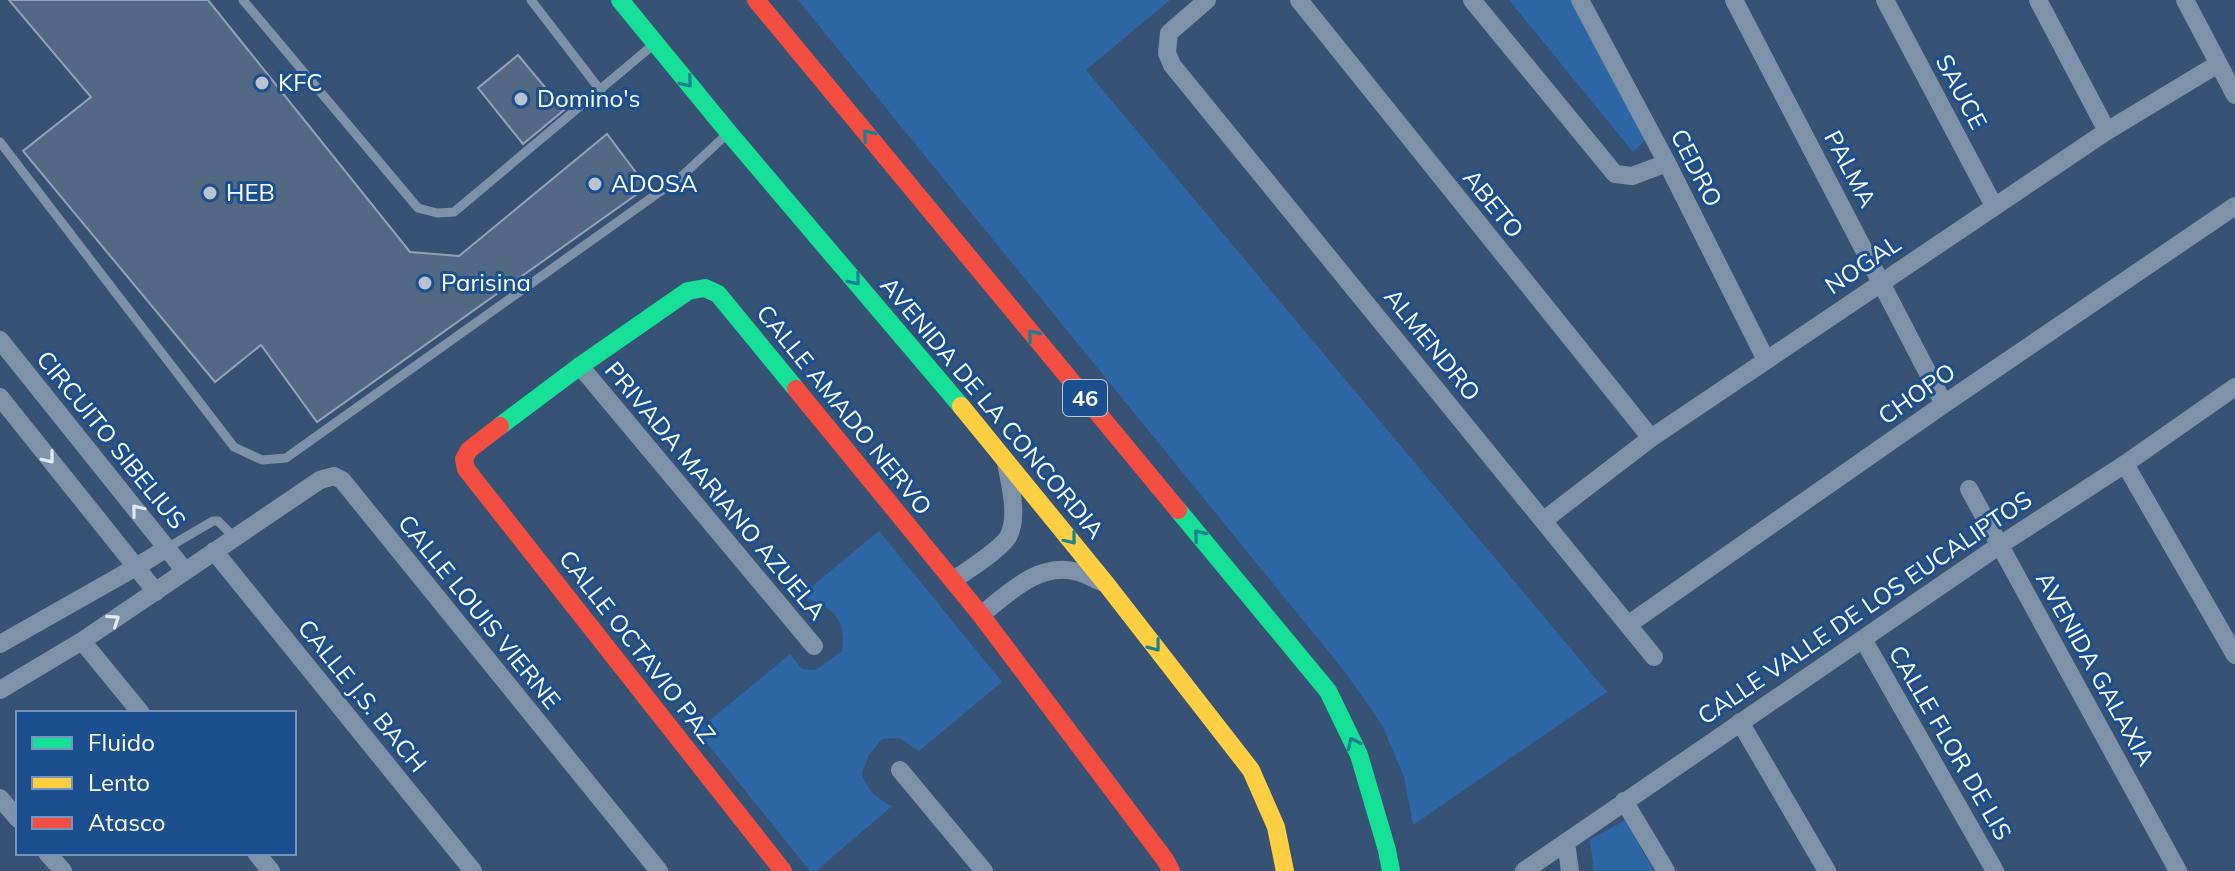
<svg xmlns="http://www.w3.org/2000/svg" width="2235" height="871" font-family="Mulish,sans-serif">
<style>
.green{fill:#2f66a5}
.building{fill:#526984;stroke:#92a2b6;stroke-width:2}
.lines{fill:none;stroke-linecap:round;stroke-linejoin:round}
.lane{stroke:#7d92a8;stroke-width:9}
.street{stroke:#7d92a8;stroke-width:18}
.fast{stroke:#16e098;stroke-width:18}
.slow{stroke:#ffcf43;stroke-width:18}
.jam{stroke:#f24e42;stroke-width:18}
.oneway{stroke:#198292}
.oneway2{stroke:#e5e9ee}
.poi-dot{fill:#b9c2ce;stroke:#1b4f8f;stroke-width:3}
.labels{text-anchor:middle;stroke-width:6;stroke-linejoin:round;paint-order:stroke}
.shield{fill:#1b4f8f;stroke:#bbcadd;stroke-width:2}
.shield-label{font-size:22px;font-weight:bold;fill:#fff}
.poi-label{font-size:24px;fill:#fff;stroke:#1b4f8f;text-anchor:start}
.street-label{font-size:24px;fill:#fff;stroke:#1b4f8f}
</style>
<rect width="100%" height="100%" fill="#365274"/>
<!-- green -->
<path class="green" d="M798,0H1170L1086,70L1607,692L1413,825L1404,777L1382,725L1345,672Z
M1509,0H1573L1647,138L1633,152Z
M879,531L1002,682L919,751L899,738L882,739L869,755L862,774C868,791 876,798 892,806L816,871H810L697,731L790,654L802,669L816,670L842,651C847,617 831,606 800,596Z
M1625,820L1654,871H1594L1590,840Z"/>
<!-- building -->
<path class="building" d="M9,0H208L410,252L459,256L607,134L647,187L317,422L261,345L215,382L23,151L91,97Z
M518,55L564,110L523,144L478,88Z"/>
<g class="lines">
<!-- lane -->
<path class="lane" d="M243,0L418,208L437,213L454,212L653,45
M531,0L601,91
M0,142L234,447L262,460L286,458L682,176L726,135
M167,548L213,521H218L235,538"/>
<!-- street -->
<path class="street" d="M1207,0L1169,33L1167,53L1172,65L1654,657
M1299,0L1651,438
M1472,0L1615,174L1632,176L1667,163
M1580,0L1667,163L1766,360
M1734,0L1944,404
M1885,0L1994,206
M2038,0L2107,131
M2185,0L2235,95
M0,340L185,571
M580,366L814,646
M0,397L156,592
M2125,464L2235,655
M1969,489L2178,871
M1544,520L1651,438L2107,131L2218,64
M214,551L473,871
M954,580C967,570 999,551 1008,537C1019,518 1010,483 1006,463
M981,615C1009,593 1039,561 1078,572C1086,574 1094,579 1102,582
M1629,624L1944,404L2235,206
M1863,639L1995,871
M82,641L141,713
M0,644L136,567L167,548
M0,690L82,641L320,480L334,476L342,480L659,871
M1740,722L1827,871
M900,770L984,871
M0,798L18,819
M1624,801L1666,871
M1566,842L1570,871
M47,853L63,871
M256,853L271,871
M1524,871L2000,545L2125,464L2235,387"/>
<!-- fast -->
<path class="fast" d="M620,0L729,133L961,406
M500,426L580,366L688,291L705,288L718,294L796,389
M1178,510L1328,691L1359,755L1387,850L1391,871"/>
<!-- slow -->
<path class="slow" d="M961,406L1107,585L1251,770L1276,827L1285,871"/>
<!-- jam -->
<path class="jam" d="M756,0L1178,510
M796,389L981,615L1166,861L1171,871
M500,426L469,450L464,459L466,469L783,871"/>
</g>
<!-- one-way arrows -->
<defs><path id="oneway-chevron" d="M-2-3.5L2.5 0L-2 3.5" fill="none" stroke-width="1.6" stroke-linecap="round" stroke-linejoin="round" transform="scale(2)"/></defs>
<g class="oneway">
<use href="#oneway-chevron" transform="translate(687 82) rotate(50)"/>
<use href="#oneway-chevron" transform="translate(868 135) rotate(-130)"/>
<use href="#oneway-chevron" transform="translate(855 280) rotate(50)"/>
<use href="#oneway-chevron" transform="translate(1033 335) rotate(-130)"/>
<use href="#oneway-chevron" transform="translate(1199 535) rotate(-130)"/>
<use href="#oneway-chevron" transform="translate(1071 539) rotate(51)"/>
<use href="#oneway-chevron" transform="translate(1155 646) rotate(52)"/>
<use href="#oneway-chevron" transform="translate(1353 743) rotate(-116)"/>
</g>
<g class="oneway2">
<use href="#oneway-chevron" transform="translate(49 458) rotate(51)"/>
<use href="#oneway-chevron" transform="translate(137 510) rotate(-129)"/>
<use href="#oneway-chevron" transform="translate(114 620) rotate(-34)"/>
</g>
<!-- markers -->
<g class="poi-dot">
<circle cx="262" cy="83" r="8"/>
<circle cx="521" cy="99" r="8"/>
<circle cx="595" cy="184" r="8"/>
<circle cx="210" cy="193" r="8"/>
<circle cx="425" cy="283" r="8"/>
</g>
<g class="labels">
<!-- shield labels -->
<rect class="shield" x="1063" y="380" width="44" height="36" rx="6"/>
<g class="shield-label">
<text x="1085" y="406">46</text>
</g>
<!-- poi labels -->
<g class="poi-label">
<text x="278" y="91">KFC</text>
<text x="537" y="107">Domino's</text>
<text x="611" y="192">ADOSA</text>
<text x="226" y="201">HEB</text>
<text x="441" y="291">Parisina</text>
</g>
<!-- street labels -->
<g class="street-label">
<text transform="translate(1961 92) rotate(62)" y="8">SAUCE</text>
<text transform="translate(1696 168) rotate(63)" y="8">CEDRO</text>
<text transform="translate(1850 169) rotate(62)" y="8">PALMA</text>
<text transform="translate(1493 204) rotate(51)" y="8">ABETO</text>
<text transform="translate(1863 265) rotate(-34)" y="8">NOGAL</text>
<text transform="translate(1432 345) rotate(51)" y="8">ALMENDRO</text>
<text transform="translate(1917 394) rotate(-35)" y="8">CHOPO</text>
<text transform="translate(992 408) rotate(50)" y="8">AVENIDA DE LA CONCORDIA</text>
<text transform="translate(844 410) rotate(51)" y="8">CALLE AMADO NERVO</text>
<text transform="translate(111 440) rotate(51)" y="8">CIRCUITO SIBELIUS</text>
<text transform="translate(715 491) rotate(50)" y="8">PRIVADA MARIANO AZUELA</text>
<text transform="translate(1865 608) rotate(-34)" y="8">CALLE VALLE DE LOS EUCALIPTOS</text>
<text transform="translate(479 612) rotate(51)" y="8">CALLE LOUIS VIERNE</text>
<text transform="translate(637 647) rotate(52)" y="8">CALLE OCTAVIO PAZ</text>
<text transform="translate(2095 669) rotate(61)" y="8">AVENIDA GALAXIA</text>
<text transform="translate(362 696) rotate(51)" y="8">CALLE J.S. BACH</text>
<text transform="translate(1950 743) rotate(60)" y="8">CALLE FLOR DE LIS</text>
</g>
</g>
<!-- legend -->
<rect x="16" y="711" width="280" height="144" fill="#1b4f8f" stroke="#7695bc" stroke-width="2"/>
<rect x="32" y="737" width="40" height="12" fill="#16e098" stroke="#7695bc" stroke-width="2"/>
<text x="88" y="751" font-size="24" fill="#ffffff">Fluido</text>
<rect x="32" y="777" width="40" height="12" fill="#ffcf43" stroke="#7695bc" stroke-width="2"/>
<text x="88" y="791" font-size="24" fill="#ffffff">Lento</text>
<rect x="32" y="817" width="40" height="12" fill="#f24e42" stroke="#7695bc" stroke-width="2"/>
<text x="88" y="831" font-size="24" fill="#ffffff">Atasco</text>
</svg>
